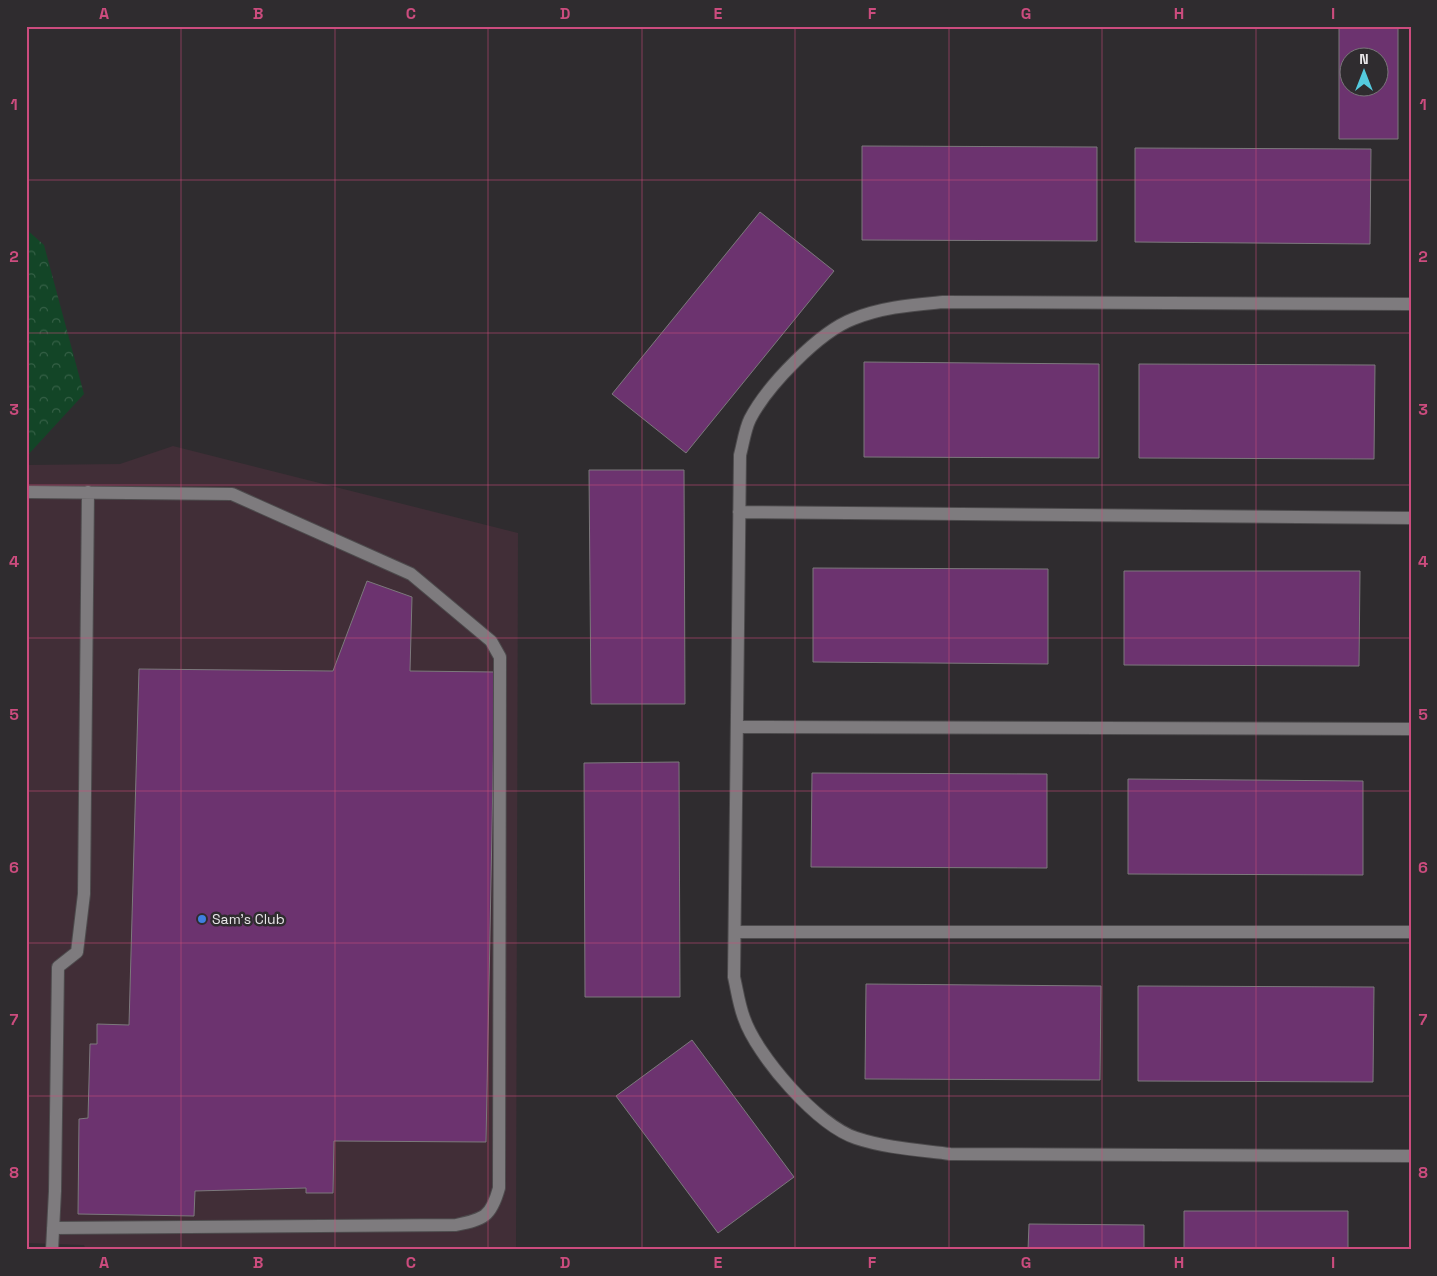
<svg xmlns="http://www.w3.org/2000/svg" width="1437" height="1276" font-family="'Space Grotesk',sans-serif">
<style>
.commercial{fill:#412e37}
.forest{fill:url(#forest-crowns)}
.building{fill:#6c336f;stroke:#7c797c;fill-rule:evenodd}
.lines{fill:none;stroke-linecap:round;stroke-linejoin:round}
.lane-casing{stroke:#4d4b4d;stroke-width:14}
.lane{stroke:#7e7b7e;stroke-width:12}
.grid{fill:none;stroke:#cc4c7e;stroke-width:1;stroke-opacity:0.55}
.shop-dot{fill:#3f7fe0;stroke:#2f2c2f;stroke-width:2}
.labels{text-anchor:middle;stroke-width:5;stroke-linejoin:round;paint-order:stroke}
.poi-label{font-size:14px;fill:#e8e6e8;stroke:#2f2c2f;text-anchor:start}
.neatline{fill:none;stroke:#cc4c7e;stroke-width:2}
.grid-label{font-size:16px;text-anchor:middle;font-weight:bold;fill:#cc4c7e}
</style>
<defs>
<pattern id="forest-crowns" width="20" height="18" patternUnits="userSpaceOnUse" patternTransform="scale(1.25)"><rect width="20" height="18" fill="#134527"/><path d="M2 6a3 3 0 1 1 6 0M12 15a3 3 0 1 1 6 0" fill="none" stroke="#356046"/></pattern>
</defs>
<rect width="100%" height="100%" fill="#2f2c2f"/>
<!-- commercial -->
<path class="commercial" d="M173,446L518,533L516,1250H86L84,1245L26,1243V465L120,464Z"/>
<!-- forest -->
<path class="forest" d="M26,229L44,245L84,394L26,457Z"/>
<!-- building -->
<path class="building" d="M1339,26H1398V139H1339ZM1350,58H1380V88H1350Z
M862,146L1097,147V241L862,240Z
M1135,148L1371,149L1370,244L1135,242Z
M760,212L834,271L686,453L612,394Z
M864,362L1099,364V458L864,457Z
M1139,364L1375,365L1374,459L1139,458Z
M589,470H684L685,704H591Z
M813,568L1048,569V664L813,662Z
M1124,571H1360L1359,666L1124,665Z
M367,581L412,597L410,671L495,672L486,1142L334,1141L333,1193H306V1188L195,1191L194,1216L78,1214L79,1119L88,1118L90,1044H97V1024L129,1025L139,669L333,671Z
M679,762L680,997H585L584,763Z
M812,773L1047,774V868L811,867Z
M1128,779L1363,781V875L1128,874Z
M866,984L1101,986L1100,1080L865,1079Z
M1138,986L1374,987L1373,1082L1138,1081Z
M692,1040L794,1177L718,1233L616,1096Z
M1184,1211H1348V1250H1184Z
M1029,1224L1144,1225V1250H1028Z"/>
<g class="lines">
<defs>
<path id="lane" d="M1411,304L943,302C912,305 883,307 853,319C819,332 767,386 750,419C745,429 743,444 740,455L734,977C737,990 739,1005 744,1018C757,1056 817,1125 856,1138C886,1148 919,1150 950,1154L1411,1156
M26,492L232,494L411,574L491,641L500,657L499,1188C491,1217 484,1219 456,1225L53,1228
M739,512L1411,518
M737,727L1411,729
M735,932H1411
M52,1250L55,1191L58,967L77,952L84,894L88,492"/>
</defs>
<!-- lane casing -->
<use href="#lane" class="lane-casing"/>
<!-- lane -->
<use href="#lane" class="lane"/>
</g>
<!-- grid -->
<path class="grid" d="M181,26V1250M335,26V1250M488,26V1250M642,26V1250M795,26V1250M949,26V1250M1102,26V1250M1256,26V1250M26,180H1411M26,333H1411M26,485H1411M26,638H1411M26,791H1411M26,943H1411M26,1096H1411"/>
<!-- markers -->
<circle class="shop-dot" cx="202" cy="919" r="5"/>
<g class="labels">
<!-- poi labels -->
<g class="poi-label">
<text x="212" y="924">Sam's Club</text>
</g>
</g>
<!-- border -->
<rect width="1437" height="1276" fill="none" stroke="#2f2c2f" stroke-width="55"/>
<!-- north arrow -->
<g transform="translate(1364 72)"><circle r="24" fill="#2f2c2f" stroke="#797679"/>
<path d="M0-4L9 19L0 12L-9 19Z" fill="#54cade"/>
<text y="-8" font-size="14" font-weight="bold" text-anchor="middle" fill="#e8e6e8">N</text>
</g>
<rect x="28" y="28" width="1382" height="1220" class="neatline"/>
<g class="grid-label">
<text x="104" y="19">A</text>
<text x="258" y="19">B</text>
<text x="411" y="19">C</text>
<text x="565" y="19">D</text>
<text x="718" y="19">E</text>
<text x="872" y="19">F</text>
<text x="1026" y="19">G</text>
<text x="1179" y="19">H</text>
<text x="1333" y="19">I</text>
<text x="14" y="110">1</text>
<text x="1423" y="110">1</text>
<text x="14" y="262">2</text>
<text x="1423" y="262">2</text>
<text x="14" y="415">3</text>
<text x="1423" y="415">3</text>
<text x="14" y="567">4</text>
<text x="1423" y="567">4</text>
<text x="14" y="720">5</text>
<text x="1423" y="720">5</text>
<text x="14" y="873">6</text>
<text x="1423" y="873">6</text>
<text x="14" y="1025">7</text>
<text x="1423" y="1025">7</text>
<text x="14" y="1178">8</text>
<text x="1423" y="1178">8</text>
<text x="104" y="1268">A</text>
<text x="258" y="1268">B</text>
<text x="411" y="1268">C</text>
<text x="565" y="1268">D</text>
<text x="718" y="1268">E</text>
<text x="872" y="1268">F</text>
<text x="1026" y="1268">G</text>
<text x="1179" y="1268">H</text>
<text x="1333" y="1268">I</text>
</g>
</svg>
